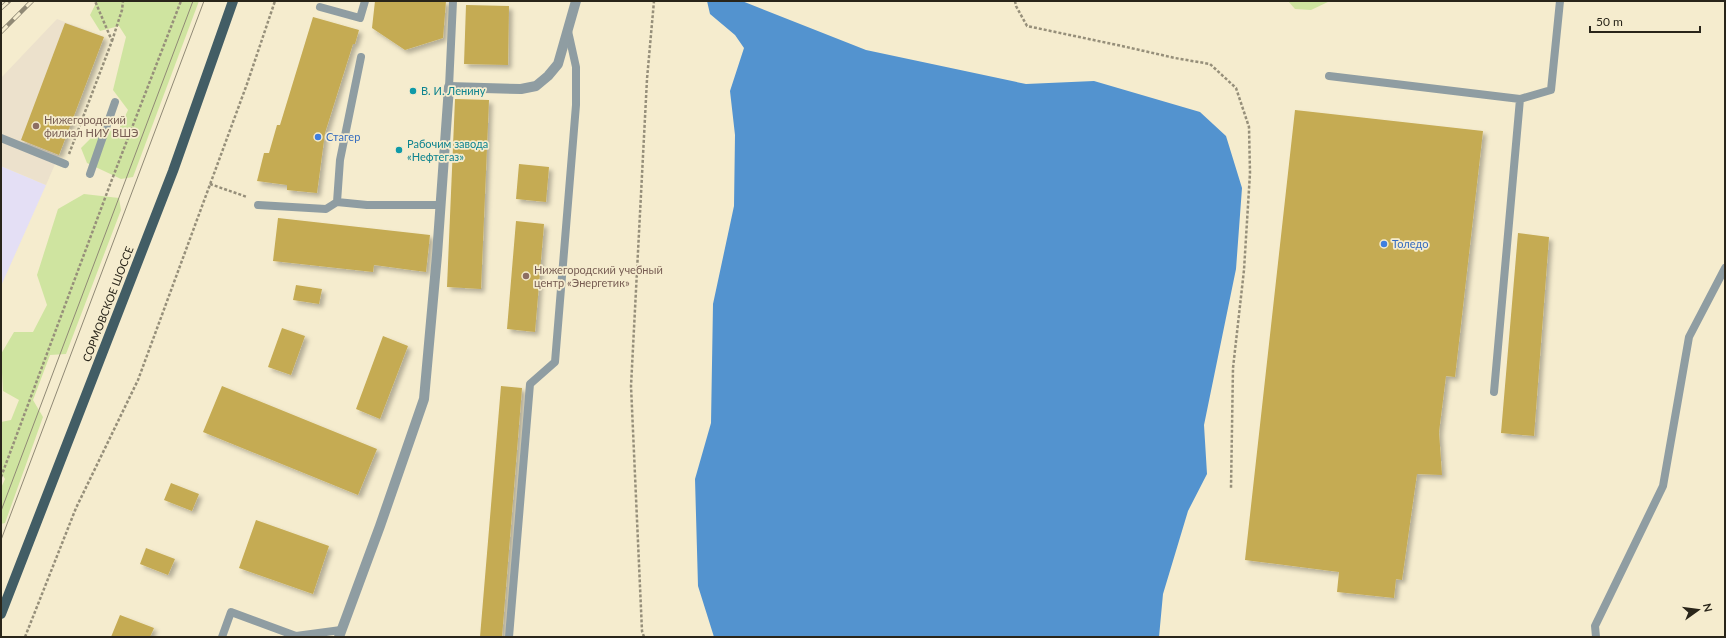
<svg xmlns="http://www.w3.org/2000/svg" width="1726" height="638" font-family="Lato,sans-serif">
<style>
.commercial{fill:#e4dff5}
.education{fill:#ece1cc}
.green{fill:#cfe4a0}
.water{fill:#5393cf}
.building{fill:#c5ab53;filter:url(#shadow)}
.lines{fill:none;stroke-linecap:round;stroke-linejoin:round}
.path{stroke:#968f7a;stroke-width:2.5;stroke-dasharray:3 2;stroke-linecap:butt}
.lane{stroke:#8f9da2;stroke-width:8}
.street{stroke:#8f9da2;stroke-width:10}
.primary{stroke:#425d65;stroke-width:10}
.tram{stroke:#908975;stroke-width:1}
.rail-casing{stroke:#908975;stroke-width:4.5}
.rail{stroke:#f5ecce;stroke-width:3;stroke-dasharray:9;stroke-linecap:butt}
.culture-dot{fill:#0f9aa8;stroke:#f5ecce;stroke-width:1.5}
.education-dot{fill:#8d6e63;stroke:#f5ecce;stroke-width:1.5}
.shop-dot{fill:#3f7fe0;stroke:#f5ecce;stroke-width:1.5}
.labels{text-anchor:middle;stroke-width:3.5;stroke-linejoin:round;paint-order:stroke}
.culture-label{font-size:11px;fill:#0d838f;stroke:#f5ecce;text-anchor:start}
.education-label{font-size:11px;fill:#785e54;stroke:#f5ecce;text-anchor:start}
.shop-label{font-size:11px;fill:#366cbe;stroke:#f5ecce;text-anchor:start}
.street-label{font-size:11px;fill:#29251a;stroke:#f5ecce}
</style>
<defs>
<filter id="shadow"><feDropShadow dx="3.5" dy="3.5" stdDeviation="2" flood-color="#0004"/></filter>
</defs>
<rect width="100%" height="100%" fill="#f5ecce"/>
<!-- commercial -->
<path class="commercial" d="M1,166L46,185L1,286Z"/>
<!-- education -->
<path class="education" d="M57,19L104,37L59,155L46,185L1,166V78Z"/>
<!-- green -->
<path class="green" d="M97,1H199L133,177L121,179L87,163L81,148L95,134L119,129L128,110L113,90L126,37L119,26L100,31L90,15Z
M1288,1H1330L1311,10L1295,9Z
M84,194L119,198L121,210L66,354L50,355L33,400L43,417L5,523L1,524V488L5,479L1,472V422L11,420L19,400L3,391L1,354L14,332H33L47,305L37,275L58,209Z"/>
<!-- water -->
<path class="water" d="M707,1H742L866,50L1026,84L1094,81L1200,112L1226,136L1242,188L1236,269L1204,425L1207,474L1188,511L1163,594L1159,637H714L698,586L695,479L711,423L713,304L734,206L735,135L730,91L744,48L735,35L710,14Z"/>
<!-- building -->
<path class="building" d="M375,1H446L443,38L405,50L372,28Z
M466,5L509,6L508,65L464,64Z
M313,17L359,30L355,44H353L325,133L317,193L287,190V185L257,181L264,153H269L277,125H280Z
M65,23L104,37L59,155L21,140Z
M455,99L489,100L481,289L447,287Z
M1295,110L1483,131L1455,377L1446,376L1439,432L1442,475L1417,474L1402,580L1396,579L1394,598L1337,592L1339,572L1245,560Z
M519,164L549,167L546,202L516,199Z
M278,218L430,235L426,272L374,265L373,272L273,261Z
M516,221L544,224L535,332L507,329Z
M1518,233L1549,237L1534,436L1501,433Z
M296,285L322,289L319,304L293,300Z
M282,328L305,336L291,375L268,367Z
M383,336L408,346L380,419L356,409Z
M222,386L377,449L358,495L203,432Z
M501,386L522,388L502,637H480Z
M171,483L199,494L192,511L164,500Z
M256,520L329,546L313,594L239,568Z
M146,548L175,559L168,575L140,564Z
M120,615L154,628L150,637H111Z"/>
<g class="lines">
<!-- path -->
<path class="path" d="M1015,1L1016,6L1027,26L1122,46L1175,58L1210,64L1236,88L1249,127L1250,173L1244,270L1233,368L1231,488
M112,41L122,10L123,1
M69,154L112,41L95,1
M210,184L247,197
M1,477L111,182L181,1
M25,637L76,508L138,380L247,84L275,1
M644,637L642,631L631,386L647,79L654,1"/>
<!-- lane -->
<path class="lane" d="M320,7L360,18L365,1
M361,57L340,160L337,202L367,205H441
M1329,76L1520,99
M449,87L453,1
M1,138L65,164
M90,174L115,102
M258,205L326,209L337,202
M1494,392L1520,99L1551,90L1560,1
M222,637L231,612L296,636L341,630
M509,637L530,384L555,362L576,105V67L568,31
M1596,637L1595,626L1663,486L1689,337L1725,268"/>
<!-- street -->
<path class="street" d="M339,637L380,526L424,399L437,255L449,87L521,89L536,86L548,76L558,64L576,1"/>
<!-- primary -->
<path class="primary" d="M1,614L173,171L233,1"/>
<!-- tram -->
<path class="tram" d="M1,511L193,1
M1,540L204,1"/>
<defs>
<path id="rail" d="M1,8L9,1
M1,32L32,1"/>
</defs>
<!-- rail casing -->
<use href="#rail" class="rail-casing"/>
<!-- rail -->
<use href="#rail" class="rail"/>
</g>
<!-- markers -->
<g class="culture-dot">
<circle cx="413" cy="91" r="4"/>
<circle cx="399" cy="150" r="4"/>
</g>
<g class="education-dot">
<circle cx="36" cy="126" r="4"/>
<circle cx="526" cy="276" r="4"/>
</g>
<g class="shop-dot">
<circle cx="318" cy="137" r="4"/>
<circle cx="1384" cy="244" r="4"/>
</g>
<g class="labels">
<!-- culture labels -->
<g class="culture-label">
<text x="421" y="95">В. И. Ленину</text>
<text x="407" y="148">Рабочим завода<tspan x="407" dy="13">«Нефтегаз»</tspan></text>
</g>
<!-- education labels -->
<g class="education-label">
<text x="44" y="124">Нижегородский<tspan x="44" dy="13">филиал НИУ ВШЭ</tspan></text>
<text x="534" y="274">Нижегородский учебный<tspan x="534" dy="13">центр «Энергетик»</tspan></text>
</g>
<!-- shop labels -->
<g class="shop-label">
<text x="326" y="141">Стагер</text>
<text x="1392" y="248">Толедо</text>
</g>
<!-- street labels -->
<g class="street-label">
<text transform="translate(108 304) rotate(-69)" y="4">СОРМОВСКОЕ ШОССЕ</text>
</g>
</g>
<!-- border -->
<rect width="1726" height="638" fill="none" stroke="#29251a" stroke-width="4"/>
<!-- north arrow -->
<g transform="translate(1698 610) rotate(76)" stroke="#f5ecce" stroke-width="3" paint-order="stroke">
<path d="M0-3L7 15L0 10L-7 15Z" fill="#29251a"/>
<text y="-6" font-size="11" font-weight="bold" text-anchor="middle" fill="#29251a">N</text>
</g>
<!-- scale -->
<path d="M1590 26v6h110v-6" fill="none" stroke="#29251a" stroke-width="2"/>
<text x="1596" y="26" font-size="12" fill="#29251a" stroke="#f5ecce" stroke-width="3" paint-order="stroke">50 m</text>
</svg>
